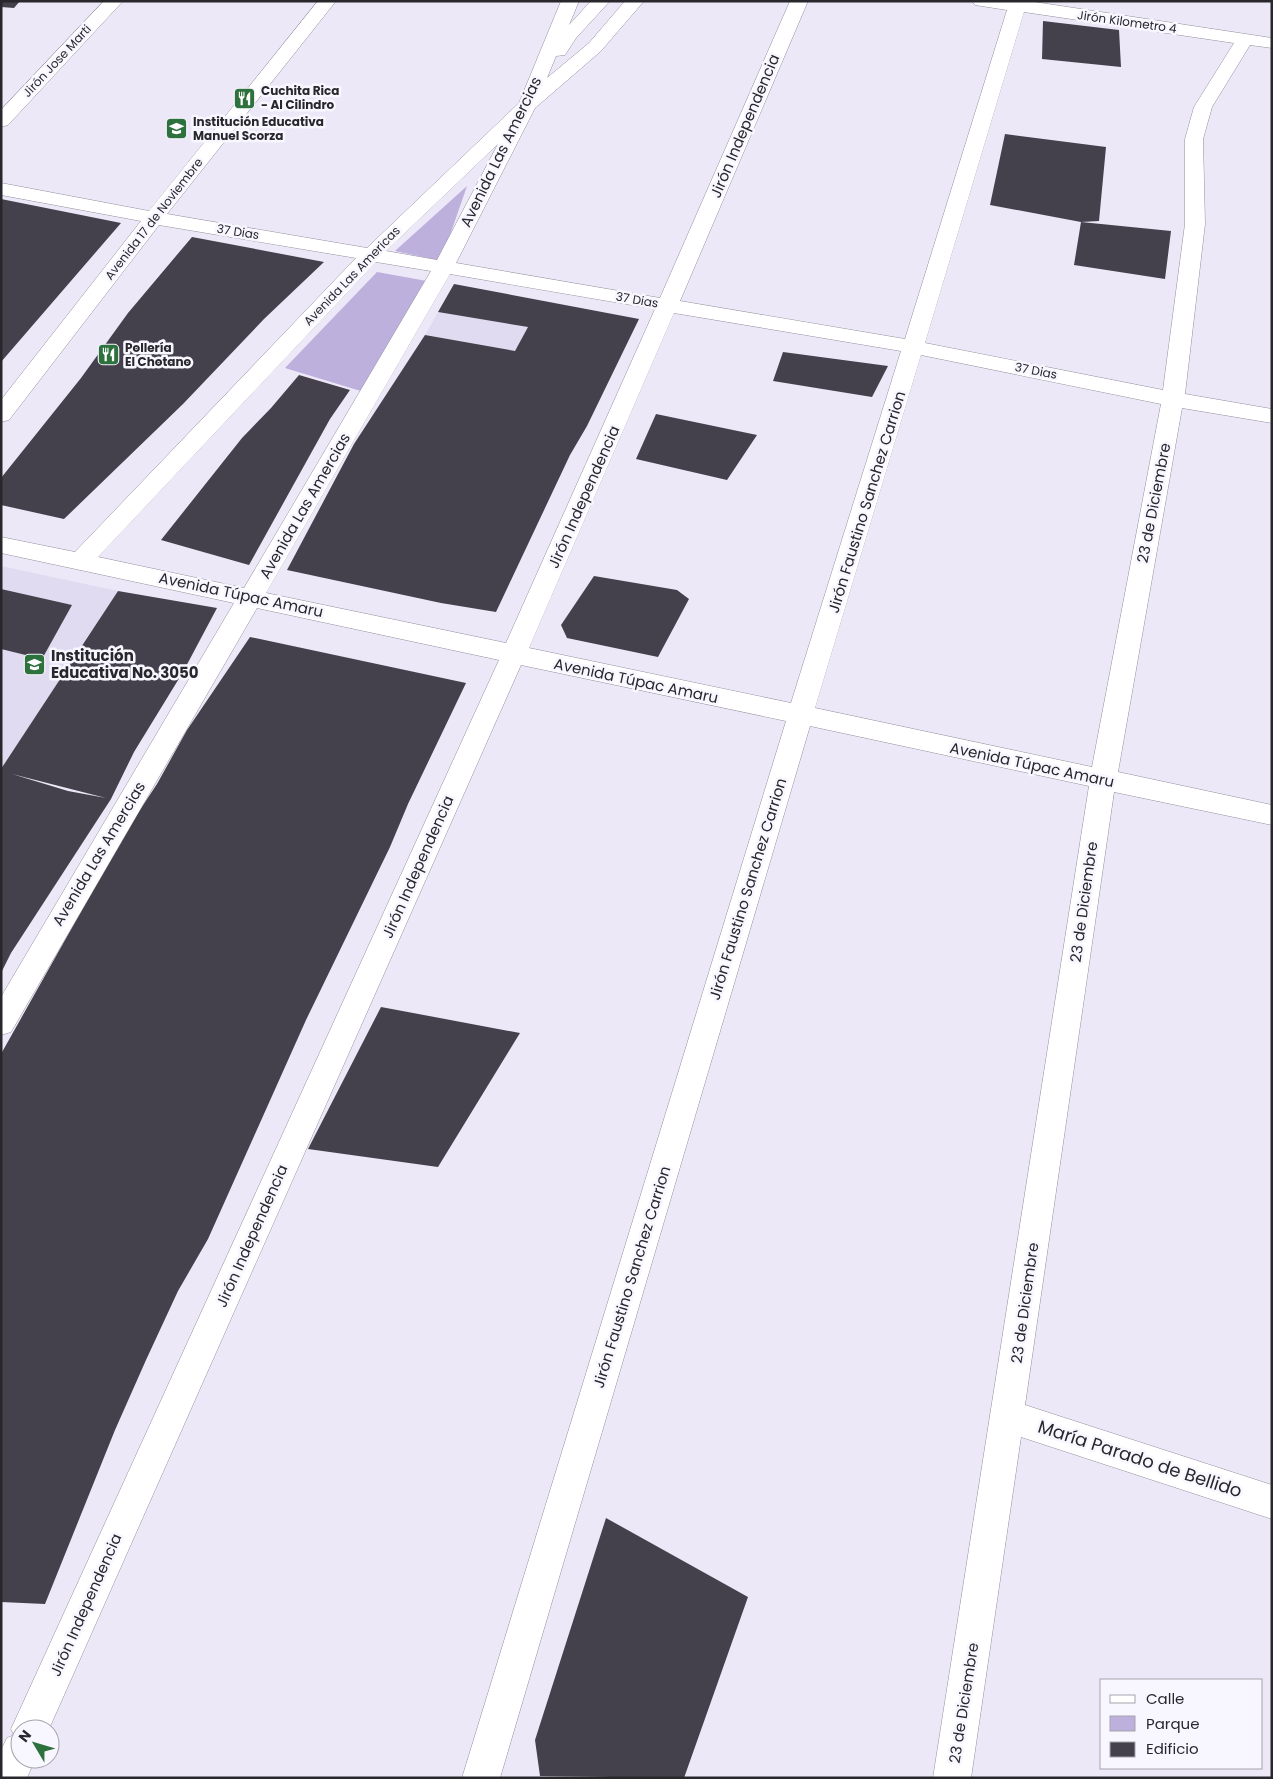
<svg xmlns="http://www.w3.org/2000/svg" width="1273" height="1779" font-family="Poppins,sans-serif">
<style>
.built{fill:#e1dbf1}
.green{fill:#beb0dd}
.building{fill:#44414c;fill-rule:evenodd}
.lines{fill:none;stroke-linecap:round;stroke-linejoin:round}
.minor-casing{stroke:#938f9d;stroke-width:1}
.minor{fill:#fff;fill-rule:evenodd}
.labels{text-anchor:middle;stroke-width:5;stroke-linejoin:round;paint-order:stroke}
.far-street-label{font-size:12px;fill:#28272c;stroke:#f8f6ff}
.far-poi-label{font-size:12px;font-weight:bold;fill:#28272c;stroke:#f8f6ff;text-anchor:start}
.street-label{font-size:15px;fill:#28272c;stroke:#f8f6ff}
.poi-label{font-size:15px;font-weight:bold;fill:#28272c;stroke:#f8f6ff;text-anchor:start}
.near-street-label{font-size:18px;fill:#28272c;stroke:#f8f6ff}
</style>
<rect width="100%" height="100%" fill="#ece8f7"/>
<!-- built -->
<path class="built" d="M438,312L528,327L515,351L425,335Z
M1,566L118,591L1,769Z"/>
<!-- green -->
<path class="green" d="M467,186L441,261L395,251Z
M377,272L427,281L364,392L285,368Z"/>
<!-- building -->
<path class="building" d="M1,1H20L14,8L1,7Z
M1043,21L1119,30L1121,67L1042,59Z
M1005,134L1106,147L1099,221L1081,222L1171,231L1165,279L1074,265L1081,222L990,205Z
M1,199L121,223L1,362Z
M192,237L324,262L264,319L183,404L64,519L1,505V478L81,378L128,313Z
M454,284L639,319L587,426L570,455L496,612L441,603L287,570L354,444L425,335L515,351L528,327L438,312Z
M783,352L888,366L872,397L773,381Z
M299,375L350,390L330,419L249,565L161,540L242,438L271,408Z
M656,414L757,435L727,480L636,459Z
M594,576L677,590L689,599L658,657L567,638L561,625Z
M1,589L72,605L42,659L1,649Z
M118,591L217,608L183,672L134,752L111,799L11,953L1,973V769ZM12,774L106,798L68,791Z
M250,637L466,683L408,804L390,847L306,1020L208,1239L178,1291L146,1360L115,1430L45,1604L1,1602V1054L128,828L157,784L187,730Z
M381,1007L520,1033L438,1167L308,1149Z
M606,1518L748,1597L684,1778L540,1776L535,1740Z"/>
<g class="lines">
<defs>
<path id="minor" d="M104,1H123L8,125L1,127V110Z
M318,1H336L167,214L367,248L519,103L561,1H579L569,25L591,1H610L576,38L565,55L556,56L547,78L589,43L625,1H644L601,51L535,108L456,263L660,298L790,1H808L680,301L905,339L1007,10L975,5L972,1H1028L1272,38V48L1250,45L1212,107L1203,139L1205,224L1185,394L1272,409V423L1182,408L1118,772L1272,805V825L1114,792L1025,1405L1272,1485V1519L1021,1437L971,1778H933L1089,786L810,726L500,1778H462L786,721L521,665L49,1729H20V1759H35L27,1778H1V1750L7,1738L14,1735L11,1729L17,1716L499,660L257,608L11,1032L1,1035V997L234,603L1,553V537L75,552L356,258L159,225L9,420L1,422V400L141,221L1,195V183L149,211ZM1024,12L1234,43L1194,107L1185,139V224L1163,390L925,343ZM498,144L437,260L386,251ZM376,262L431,271L244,588L98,557ZM450,274L655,309L506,643L266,593ZM674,313L901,351L791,703L529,648ZM921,355L1161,404L1092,767L815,708Z"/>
</defs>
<!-- minor casing -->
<use href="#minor" class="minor-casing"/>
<!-- minor -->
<use href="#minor" class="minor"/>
</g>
<!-- icons -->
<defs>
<symbol id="restaurant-square" viewBox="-11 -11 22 22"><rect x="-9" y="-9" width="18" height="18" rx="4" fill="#2d713d" stroke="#f8f6ff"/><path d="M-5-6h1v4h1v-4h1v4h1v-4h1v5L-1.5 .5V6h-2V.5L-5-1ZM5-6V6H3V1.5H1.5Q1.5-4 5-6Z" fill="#fff"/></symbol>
<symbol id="school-square" viewBox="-11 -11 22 22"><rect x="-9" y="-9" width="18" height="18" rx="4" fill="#2d713d" stroke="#f8f6ff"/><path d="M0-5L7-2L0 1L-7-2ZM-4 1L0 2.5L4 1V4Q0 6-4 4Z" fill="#fff"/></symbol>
</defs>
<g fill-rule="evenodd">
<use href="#restaurant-square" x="232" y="86" width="25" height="25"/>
<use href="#school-square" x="164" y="116" width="25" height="25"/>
<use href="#restaurant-square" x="96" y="342" width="25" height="25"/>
<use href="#school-square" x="22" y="652" width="25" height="25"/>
</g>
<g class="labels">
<!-- far-street labels -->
<g class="far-street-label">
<text transform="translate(1127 22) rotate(8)" y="4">Jirón Kilometro 4</text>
<text transform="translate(57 61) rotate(-47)" y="4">Jirón Jose Marti</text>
<text transform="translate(154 219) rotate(-52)" y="4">Avenida 17 de Noviembre</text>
<text transform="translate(238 232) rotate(9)" y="4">37 Dias</text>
<text transform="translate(352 276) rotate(-46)" y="4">Avenida Las Americas</text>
<text transform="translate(637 300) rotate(10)" y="4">37 Dias</text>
<text transform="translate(1036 371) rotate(11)" y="4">37 Dias</text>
</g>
<!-- far-poi labels -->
<g class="far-poi-label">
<text x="261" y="95">Cuchita Rica<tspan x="261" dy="14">- Al Cilindro</tspan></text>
<text x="193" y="126">Institución Educativa<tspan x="193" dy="14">Manuel Scorza</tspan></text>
<text x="125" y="352">Pollería<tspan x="125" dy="14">El Chotano</tspan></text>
</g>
<!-- street labels -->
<g class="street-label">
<text transform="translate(745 126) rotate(-67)" y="5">Jirón Independencia</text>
<text transform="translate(501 152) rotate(-64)" y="5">Avenida Las Amercias</text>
<text transform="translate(584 497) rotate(-66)" y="5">Jirón Independencia</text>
<text transform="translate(867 502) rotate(-73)" y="5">Jirón Faustino Sanchez Carrion</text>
<text transform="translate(1154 503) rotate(-79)" y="5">23 de Diciembre</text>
<text transform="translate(305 506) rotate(-60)" y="5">Avenida Las Amercias</text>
<text transform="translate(241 595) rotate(12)" y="5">Avenida Túpac Amaru</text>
<text transform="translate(636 681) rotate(12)" y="5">Avenida Túpac Amaru</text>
<text transform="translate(1032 765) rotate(12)" y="5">Avenida Túpac Amaru</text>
<text transform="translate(99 854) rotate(-59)" y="5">Avenida Las Amercias</text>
<text transform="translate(418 867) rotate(-66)" y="5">Jirón Independencia</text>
<text transform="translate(748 889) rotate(-73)" y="5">Jirón Faustino Sanchez Carrion</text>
<text transform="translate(1084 902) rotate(-82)" y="5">23 de Diciembre</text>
<text transform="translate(252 1236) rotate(-66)" y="5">Jirón Independencia</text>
<text transform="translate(632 1277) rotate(-73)" y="5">Jirón Faustino Sanchez Carrion</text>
<text transform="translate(1025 1303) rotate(-82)" y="5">23 de Diciembre</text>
<text transform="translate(86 1605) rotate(-66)" y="5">Jirón Independencia</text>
<text transform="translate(964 1703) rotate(-81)" y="5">23 de Diciembre</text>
</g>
<!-- poi labels -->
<g class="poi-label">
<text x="51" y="661">Institución<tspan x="51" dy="17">Educativa No. 3050</tspan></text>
</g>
<!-- near-street labels -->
<g class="near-street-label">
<text transform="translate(1140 1459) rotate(18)" y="6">María Parado de Bellido</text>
</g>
</g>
<!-- border -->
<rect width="1273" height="1779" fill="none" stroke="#28272c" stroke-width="5"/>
<!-- legend -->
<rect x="1100" y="1679" width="162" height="90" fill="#f8f6ff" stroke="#a5a3ab"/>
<rect x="1110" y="1695" width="25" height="8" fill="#ffffff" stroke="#a5a3ab"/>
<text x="1146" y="1704" font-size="15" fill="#28272c">Calle</text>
<rect x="1110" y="1716" width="25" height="15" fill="#beb0dd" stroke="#a5a3ab"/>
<text x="1146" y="1729" font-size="15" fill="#28272c">Parque</text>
<rect x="1110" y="1742" width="25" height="15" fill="#44414c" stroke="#a5a3ab"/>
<text x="1146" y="1754" font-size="15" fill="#28272c">Edificio</text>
<!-- north arrow -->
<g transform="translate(35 1744) rotate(308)"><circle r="24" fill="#f8f6ff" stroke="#a5a3ab"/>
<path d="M0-4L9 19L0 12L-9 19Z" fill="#2d713d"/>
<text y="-8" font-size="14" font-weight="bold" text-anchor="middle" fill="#28272c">N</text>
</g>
</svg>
